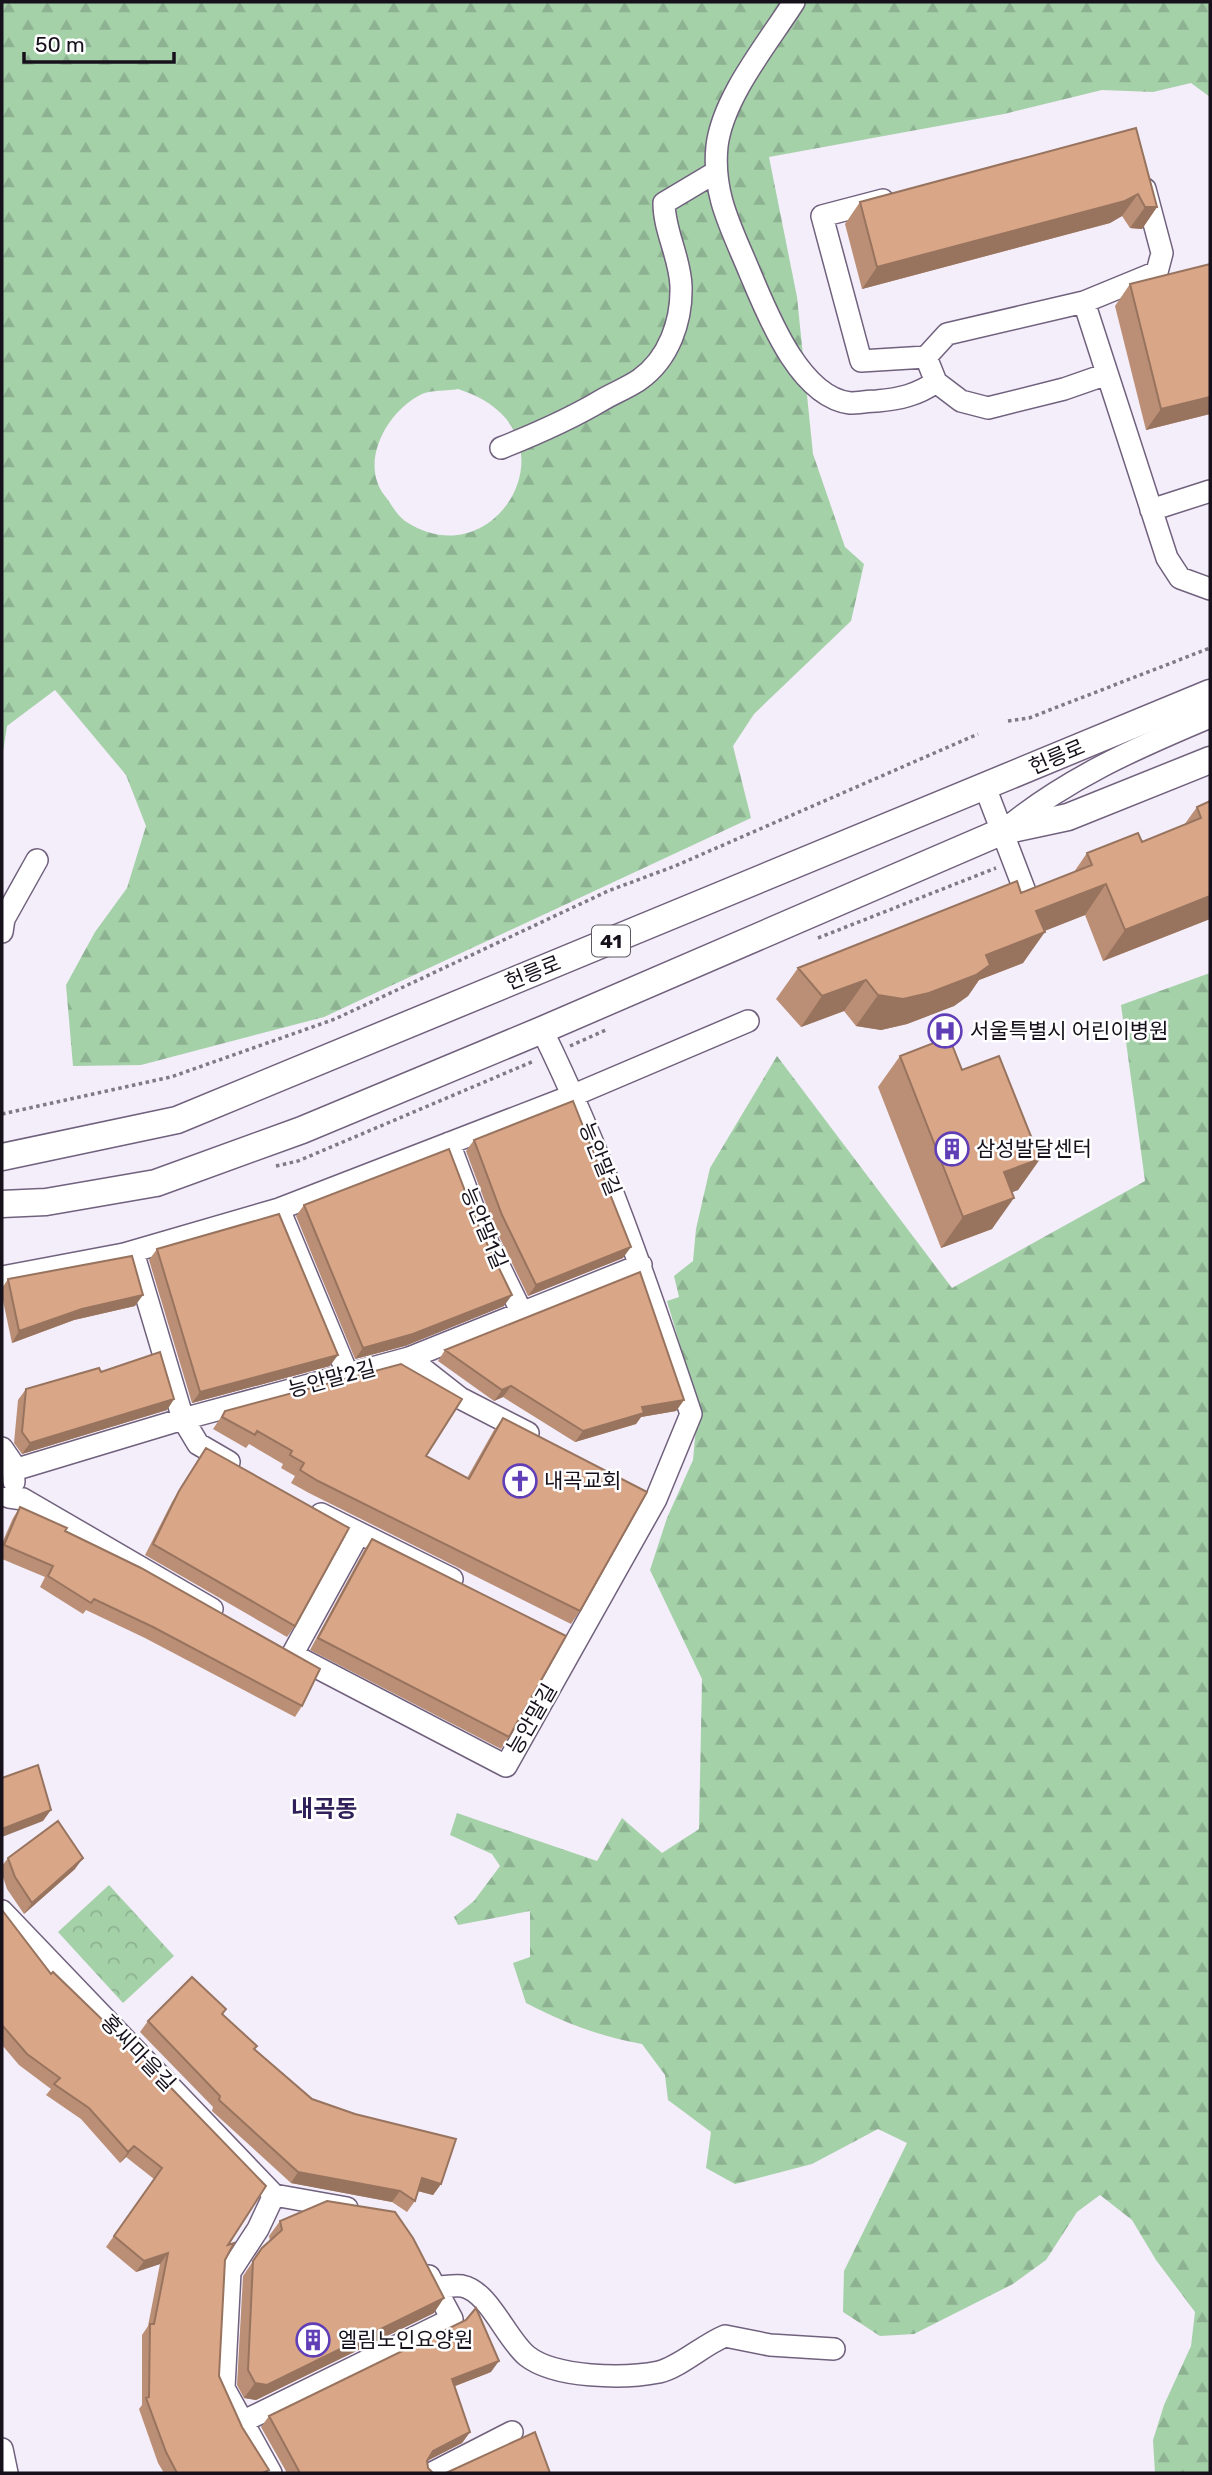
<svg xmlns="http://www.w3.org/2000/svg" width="1212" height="2475" font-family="Rubik,'Noto Sans KR',sans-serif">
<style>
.forest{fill:url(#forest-firs);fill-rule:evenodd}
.park{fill:url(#park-crowns)}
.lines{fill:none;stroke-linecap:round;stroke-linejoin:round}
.minor-casing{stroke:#70617d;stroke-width:24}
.major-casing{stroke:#70617d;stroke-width:29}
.path{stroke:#807a86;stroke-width:3.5;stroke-dasharray:3.5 3.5;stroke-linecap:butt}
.minor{stroke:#fff;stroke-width:21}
.major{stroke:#fff;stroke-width:26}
.wall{fill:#bb8f75}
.shaded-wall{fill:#98745f}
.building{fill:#d9a688;stroke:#98745f;stroke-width:2}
.labels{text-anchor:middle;stroke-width:5;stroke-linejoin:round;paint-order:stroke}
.shield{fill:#fff;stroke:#5d5860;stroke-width:2}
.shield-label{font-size:19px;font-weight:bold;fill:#17111c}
.street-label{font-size:21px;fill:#17111c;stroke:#fff}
.poi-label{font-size:21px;fill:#17111c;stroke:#fff;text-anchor:start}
.quarter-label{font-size:24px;font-weight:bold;fill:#2f205a;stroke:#fff}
</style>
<defs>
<pattern id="forest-firs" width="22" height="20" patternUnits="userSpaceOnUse" patternTransform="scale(1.75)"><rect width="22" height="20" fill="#a5d1a9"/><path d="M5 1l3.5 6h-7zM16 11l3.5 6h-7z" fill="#8db291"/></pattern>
<pattern id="park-crowns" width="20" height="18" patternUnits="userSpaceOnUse" patternTransform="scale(1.75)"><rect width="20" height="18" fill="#a5d1a9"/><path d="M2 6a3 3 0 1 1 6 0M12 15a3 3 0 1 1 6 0" fill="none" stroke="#8db291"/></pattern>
</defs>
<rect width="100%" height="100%" fill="#f4edfa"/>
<!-- forest -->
<path class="forest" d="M2,2H1210V97L1191,83L1153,92L1102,90L1004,114L769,157L797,297L813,454L845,547L864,564L851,621L754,714L733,746L751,818L324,1017L141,1065L73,1066L66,985L95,932L127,888L146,826L126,775L55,690L7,726L2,758ZM458,389C585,429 497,583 405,521C397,515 391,504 385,496C358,462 388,410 422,394C431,390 447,391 458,389Z
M1210,973V2473H1155L1153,2440L1164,2405L1191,2346L1195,2312L1156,2260L1132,2220L1100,2195L1077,2212L1046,2260L1013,2284L914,2334L880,2336L843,2312L844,2271L907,2143L878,2129L812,2164L735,2184L706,2168L711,2132L668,2100L665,2075L642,2044C599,2036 564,2023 526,2003L513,1963L530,1957V1911L458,1925L454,1917L474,1901L500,1866L492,1854L450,1835L457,1813L597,1861L622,1818L662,1853L699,1829L702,1679L650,1570L667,1518L693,1460L698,1406L667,1301L679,1297L674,1276L693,1261L696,1229L710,1168L777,1056L952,1288L1145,1181L1121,1005Z"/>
<!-- park -->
<path class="park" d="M109,1885L174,1956L123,2003L58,1932Z"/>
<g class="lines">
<defs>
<path id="minor" d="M794,2C768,43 723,97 717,146C712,195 732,229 750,273C767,313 799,397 850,403C859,403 868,401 877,401C900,399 917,395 936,382
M883,200L822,216L861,361L926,357
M1084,302L1157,272L1162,253L1145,189
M1107,374L1064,389L988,408L961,401L936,382L926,357L947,334L1084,302L1167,558L1180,578L1210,589
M501,448C536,434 569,420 602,400C614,393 627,388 639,380C669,359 682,321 681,286C680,257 664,231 664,203L716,172
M1151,510L1210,491
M985,787L1026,894
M1003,831C1065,779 1136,748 1210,717
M2,932L4,919L37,860
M449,1143L482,1231L522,1313
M279,1209L348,1375
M133,1252L183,1419L198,1444L229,1462
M2,1277L124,1254L279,1209L574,1095L748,1021
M409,1358L460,1398L528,1433
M2,1448L13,1464L14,1482
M14,1470L183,1419L409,1358L641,1265
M9,1497L23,1499L212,1609
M321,1514L452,1579
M292,1655L359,1533
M295,1656L506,1766L656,1499L691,1414C647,1283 603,1154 542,1030
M2,1911L274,2195L258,2229L230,2272L224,2388L271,2473
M274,2195L347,2208
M435,2287C443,2287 454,2285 462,2286C489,2291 506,2339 527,2356C555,2378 624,2379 659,2372C680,2367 703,2345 725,2336L770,2345L834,2349
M244,2421L452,2319L429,2276
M2,2449L7,2473
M432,2473L512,2432"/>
<path id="major" d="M2,1157L177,1120L1210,693
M2,1204L46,1202L156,1183L302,1130L542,1030L1003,831L1068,817L1210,760"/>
</defs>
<!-- minor casing -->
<use href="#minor" class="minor-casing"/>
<!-- major casing -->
<use href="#major" class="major-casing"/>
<!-- path -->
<path class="path" d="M1008,721L1029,718L1210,648
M818,938L996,868
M570,1046L608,1029
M2,1114L171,1077L335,1019L608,891L675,866L978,734
M276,1166L298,1161L534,1061"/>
<!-- minor -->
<use href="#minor" class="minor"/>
<!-- major -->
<use href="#major" class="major"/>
</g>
<!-- wall -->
<path class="wall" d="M1136,128L1157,207L1142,229L1130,228L1122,216L1110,223L862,289L845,224L860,202Z
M1130,284L1210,414L1146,430L1115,306Z
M1210,801V919L1103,961L1085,915L1044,931L1023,963L979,980L968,996L954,1006L907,1024L881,1030L856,1026L844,1011L801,1027L776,999L798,968L1021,893L1074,872L1087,853L1142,842L1184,825L1197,807Z
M900,1056L962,1070L1040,1159L1018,1190L1012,1192L992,1229L941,1248L878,1087Z
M474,1140L623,1258L528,1296L494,1226L466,1151Z
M304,1205L504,1306L405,1346L355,1359L296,1216Z
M157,1249L330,1366L192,1403L149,1260Z
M8,1279L135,1306L74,1320L12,1343L2,1296V1288Z
M445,1350L684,1400L676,1411L641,1417L636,1424L575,1442L503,1397L494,1401L438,1361Z
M101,1372L174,1399L167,1410L22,1454L14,1443L18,1400L26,1389Z
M225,1411L426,1456L467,1478L494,1430L503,1418L580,1611L571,1624L309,1493L291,1483L295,1476L281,1468L283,1464L249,1444L246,1448L213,1429Z
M206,1448L295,1626L287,1637L145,1555L172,1502Z
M20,1507L65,1531L302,1706L295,1717L145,1638L86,1610L83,1614L40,1587L45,1577L2,1559V1543L13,1518Z
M372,1539L509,1737L501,1749L310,1650L364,1550Z
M8,1858L75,1869L24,1914L7,1889L2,1874V1866Z
M2,1910L228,2245L225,2260L219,2376L242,2427L267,2473H164L158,2463L139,2409L142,2405V2335L148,2326L160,2264L136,2272L106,2247L154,2179L126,2157L120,2163L81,2119L46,2095L51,2089L19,2065L2,2045Z
M226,2009L223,2014L255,2049L312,2099L441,2184L433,2195L418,2191L415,2201L407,2212L392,2202L291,2183L212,2111L213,2107L140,2032L148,2021Z
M280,2221L434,2313L256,2400L244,2398L237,2385L243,2276L262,2248L270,2241L269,2236Z
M491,2372L455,2386L470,2432L462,2443L427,2461L428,2468L433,2473H287L261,2427L269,2416Z"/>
<!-- shaded-wall -->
<path class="shaded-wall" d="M1138,194L1122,216L1110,223L862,289L877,267Z
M1145,207H1157L1142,229L1130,228Z
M1210,397V414L1146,430L1161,409Z
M1106,884L1085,915L1014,943L1036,911Z
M1210,896V919L1103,961L1125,930Z
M1045,932L1023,963L979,980L968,996L954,1006L907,1024L881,1030L856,1026L878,995Z
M866,980L844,1011L801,1027L822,996Z
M1040,1159L1018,1190L982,1204L1004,1172Z
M1014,1198L992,1229L941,1248L963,1217Z
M631,1247L623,1258L528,1296L536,1285Z
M143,1295L135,1306L74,1320L12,1343L19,1331L82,1309Z
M512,1295L504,1306L405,1346L355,1359L363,1348Z
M338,1355L330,1366L192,1403L200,1392Z
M511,1386L503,1397L494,1401L502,1390Z
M174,1399L167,1410L22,1454L30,1443Z
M684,1400L676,1411L641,1417L636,1424L575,1442L583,1431L642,1407Z
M51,1810L43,1821L2,1837V1829Z
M83,1858L75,1869L24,1914L32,1903Z
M134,2146L126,2157L120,2163L128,2152Z
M298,2172L400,2191L392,2202L291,2183Z
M422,2178L441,2184L433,2195L414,2190Z
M168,2253L160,2264L136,2272L144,2261Z
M444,2298L434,2313L256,2400L244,2398L255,2383Z
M499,2361L491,2372L445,2390L452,2379Z
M470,2432L462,2443L425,2462L433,2451Z"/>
<!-- building -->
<path class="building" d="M1136,128L1157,207H1145L1138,194L1125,201L877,267L860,202Z
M1210,264V397L1161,409L1130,284Z
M1210,801V896L1125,930L1106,884L1036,911L1045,932L986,955L990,965L976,975L929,993L903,999L878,995L866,980L822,996L798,968L1017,881L1021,893L1092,865L1087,853L1138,833L1142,842L1201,818L1197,807Z
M949,1037L962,1070L999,1056L1040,1159L1004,1172L1014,1198L963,1217L900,1056Z
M573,1101L631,1247L536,1285L502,1215L474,1140Z
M449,1149L478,1225L512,1295L413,1334L363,1348L304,1205Z
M279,1214L338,1355L200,1392L157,1249Z
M132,1256L143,1295L82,1309L19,1331L8,1279Z
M640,1272L684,1400L642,1407L644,1413L583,1431L511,1386L502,1390L445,1350Z
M160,1352L174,1399L30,1443L22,1432L26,1389L99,1368L101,1372Z
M401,1364L462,1399L426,1456L469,1479L503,1418L647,1492L580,1611L318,1481L300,1470L304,1463L290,1455L292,1451L257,1431L255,1435L222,1417L225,1411Z
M206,1448L349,1528L295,1626L153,1544L179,1491Z
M20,1507L67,1528L65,1531L141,1568L320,1669L302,1706L153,1627L94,1599L91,1603L48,1576L53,1566L4,1545Z
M372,1539L566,1636L509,1737L318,1638Z
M38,1765L51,1810L2,1829V1778Z
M58,1821L83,1858L32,1903L15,1877L8,1858Z
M2,1910L51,1974L53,1972L147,2063L266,2186L228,2245L234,2243L225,2260L219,2376L242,2427L269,2470L263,2473H177L166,2452L146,2398L149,2397L150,2324H154L168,2253L144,2261L114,2236L162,2168L134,2146L128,2152L89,2108L54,2084L60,2078L27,2054L2,2025Z
M192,1977L226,2009L222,2014L257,2046L254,2049L312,2099L355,2114L456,2139L441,2184L422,2178L415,2201L400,2191L298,2172L219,2100L220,2096L148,2021Z
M327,2201L395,2212L413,2238L444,2298L267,2385L255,2383L248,2370L253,2261L262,2248L282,2230L280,2221Z
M476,2308L499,2361L452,2379L470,2432L433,2451L427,2461L428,2468L433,2473H300L269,2416L466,2320Z
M535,2432L550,2473H446Z"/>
<!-- icons -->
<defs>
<symbol id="hospital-ring" viewBox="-11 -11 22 22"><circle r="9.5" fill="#fff" stroke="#603eb6" stroke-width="1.5"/><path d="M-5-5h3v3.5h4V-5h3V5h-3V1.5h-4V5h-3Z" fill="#603eb6"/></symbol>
<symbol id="building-ring" viewBox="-11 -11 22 22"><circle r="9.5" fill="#fff" stroke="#603eb6" stroke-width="1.5"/><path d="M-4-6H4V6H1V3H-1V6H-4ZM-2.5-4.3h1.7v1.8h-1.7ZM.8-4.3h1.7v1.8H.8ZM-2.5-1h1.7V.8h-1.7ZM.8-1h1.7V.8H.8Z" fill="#603eb6"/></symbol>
<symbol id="church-ring" viewBox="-11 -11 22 22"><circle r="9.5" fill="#fff" stroke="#603eb6" stroke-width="1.5"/><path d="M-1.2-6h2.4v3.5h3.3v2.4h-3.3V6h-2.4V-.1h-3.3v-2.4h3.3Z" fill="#603eb6"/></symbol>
</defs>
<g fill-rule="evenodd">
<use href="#hospital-ring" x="926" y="1012" width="38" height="38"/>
<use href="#building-ring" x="933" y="1130" width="38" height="38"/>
<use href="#church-ring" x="501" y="1462" width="38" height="38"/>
<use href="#building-ring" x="294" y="2321" width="38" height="38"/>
</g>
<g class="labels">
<!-- shield labels -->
<rect class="shield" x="592" y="925.5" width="38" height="31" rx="5"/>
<g class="shield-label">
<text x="611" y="948">41</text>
</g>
<!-- street labels -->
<g class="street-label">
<text transform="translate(1057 757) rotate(-23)" y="7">헌릉로</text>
<text transform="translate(533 973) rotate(-22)" y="7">헌릉로</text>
<text transform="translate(600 1159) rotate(68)" y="7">능안말길</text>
<text transform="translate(484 1228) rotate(67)" y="7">능안말1길</text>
<text transform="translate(332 1379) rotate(-15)" y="7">능안말2길</text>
<text transform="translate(532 1719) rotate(-60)" y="7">능안말길</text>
<text transform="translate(138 2053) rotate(46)" y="7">홍씨마을길</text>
</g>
<!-- poi labels -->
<g class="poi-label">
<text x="970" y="1038">서울특별시 어린이병원</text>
<text x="976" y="1156">삼성발달센터</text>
<text x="544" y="1488">내곡교회</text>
<text x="338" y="2347">엘림노인요양원</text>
</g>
<!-- quarter labels -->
<g class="quarter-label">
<text x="324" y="1817">내곡동</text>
</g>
</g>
<!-- border -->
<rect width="1212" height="2475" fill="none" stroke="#17111c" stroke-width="7"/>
<!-- scale -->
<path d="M24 52v10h150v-10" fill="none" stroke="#17111c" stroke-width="3.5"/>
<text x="35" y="52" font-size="21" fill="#17111c" stroke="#ffffff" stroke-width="5" paint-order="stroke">50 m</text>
</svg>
